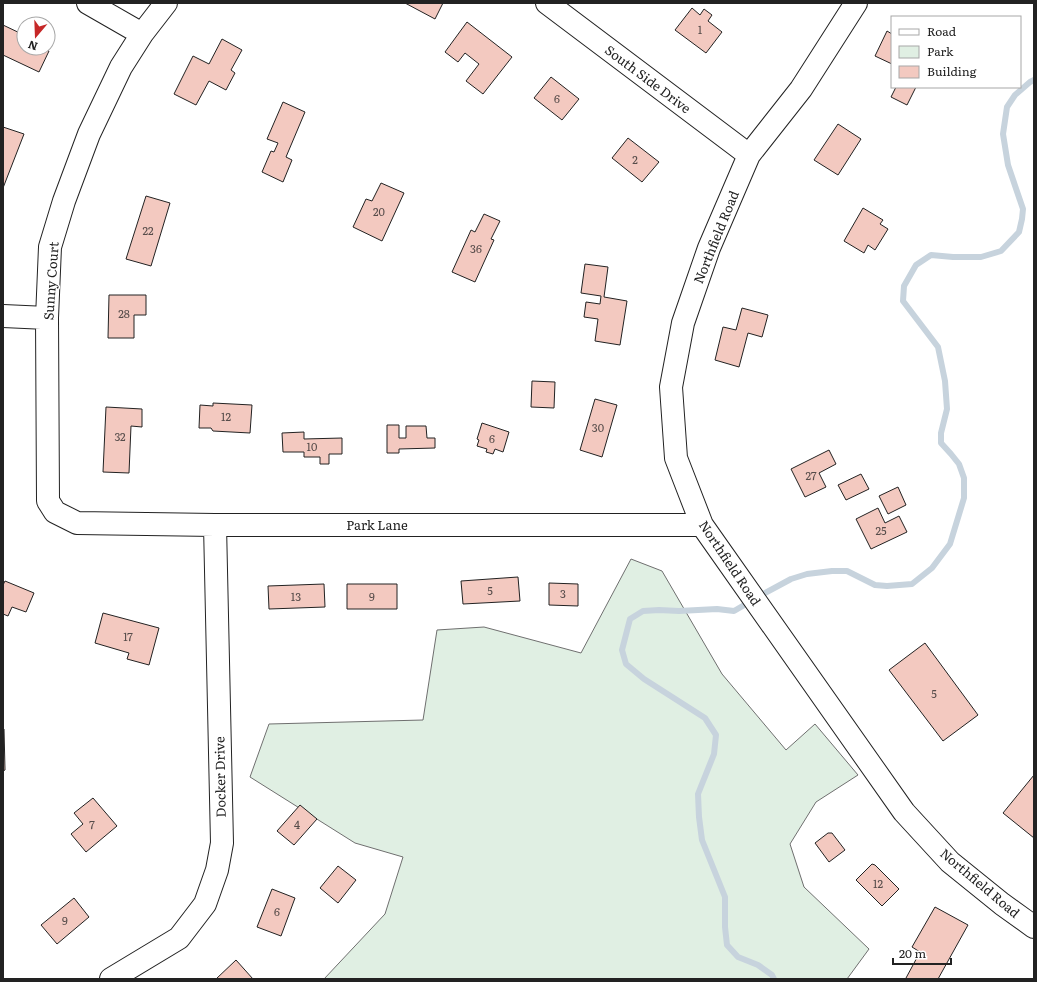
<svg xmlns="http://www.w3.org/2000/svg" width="1037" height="982" font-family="Literata,serif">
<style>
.green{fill:#e0efe3;stroke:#6f6f6f}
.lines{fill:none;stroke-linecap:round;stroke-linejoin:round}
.stream{stroke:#c7d3dd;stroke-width:6}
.building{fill:#f3c9c0;stroke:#222}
.minor-casing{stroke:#222;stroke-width:24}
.minor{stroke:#fff;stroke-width:22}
.labels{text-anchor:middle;stroke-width:3;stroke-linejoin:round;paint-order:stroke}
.number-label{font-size:11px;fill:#564c4a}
.street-label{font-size:13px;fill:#222;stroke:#fff}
</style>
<rect width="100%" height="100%" fill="#fff"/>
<!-- green -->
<path class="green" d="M631,559L662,571L722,674L786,750L815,724L858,775L816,802L790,844L804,887L869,949L847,979H324L385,914L403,857L355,843L250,777L269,724L423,720L437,630L484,627L581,653Z"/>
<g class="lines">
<!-- stream -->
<path class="stream" d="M774,979L772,975L758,965L738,957L727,945L725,927V897L702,840L699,817L698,794L714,754L716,735L705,718L644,679L626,664L622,650L630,619L643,611L659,610L679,611L717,609L734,611L763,594L791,579L807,574L832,571H847L875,585L887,586L912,584L932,568L950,544L964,498V478L959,464L951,454L941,443V433L947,409L945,381L938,347L903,301L904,286L916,265L931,255L953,257H981L1001,251L1019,232L1022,219L1023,209L1008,165L1003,134L1007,107L1015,95L1030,82L1034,80"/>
</g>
<!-- building -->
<path class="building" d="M405,3H443L435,19Z
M692,8L700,15L704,9L712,15L708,21L722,32L706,53L675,30Z
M467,22L512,57L483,94L466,81L479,64L465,53L458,62L445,52Z
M3,25L24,35V48H43L49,51L39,72L3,55Z
M887,31L892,34V64L875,56Z
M222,39L242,50L231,70L235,73L226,90L209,81L196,105L174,94L193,56L209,64Z
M551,77L579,99L562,120L534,98Z
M896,87H916L907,105L891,97Z
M283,102L305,112L286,157L292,160L283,182L262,172L271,151L274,152L278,143L267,139Z
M838,124L861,139L838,175L814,160Z
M3,127L24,134L3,188Z
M628,138L659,162L642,182L612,158Z
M381,183L404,193L382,241L353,227L366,199L372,201Z
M146,196L170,203L151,266L126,259Z
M863,208L883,220L880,224L888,229L875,250L868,245L864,253L844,241Z
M484,214L500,221L491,239L494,240L475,282L452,272L471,230L475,232Z
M585,264L608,267L604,297L627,301L620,345L595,341L598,319L584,317L586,302L600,304L601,296L581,293Z
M109,295H146V315H134V338H108Z
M742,308L768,315L762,337L748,333L739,367L715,360L723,327L736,330Z
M532,381L555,382L554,408L531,407Z
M595,399L617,405L602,457L580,450Z
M213,403L252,405L250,433L213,431L211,428H199L200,405L213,406Z
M106,407L142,409V427L131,426L129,473L103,472Z
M482,423L509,432L503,452L495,449L493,454L486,452L487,449L477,446L479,440L477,439Z
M387,425H399V438H406V426H426L427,438H435V448L399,449V453H387Z
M304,432V439L342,438V454H329V464H320V457H304V452H283L282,433Z
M829,450L836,464L819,473L826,487L805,497L791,469Z
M861,474L869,489L846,500L838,485Z
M898,487L906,505L888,514L879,496Z
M878,508L885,523L899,516L907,532L871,549L856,519Z
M518,577L520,601L463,604L461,581Z
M5,581L34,593L26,612L12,607L8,616L3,614V585Z
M549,583L578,584V606L549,605Z
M324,584L325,607L269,609L268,586Z
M347,584H397V609H347Z
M103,613L159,628L149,665L127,659L129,653L95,643Z
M925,643L978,715L943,741L889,670Z
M3,729H4L5,770L3,771Z
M1034,775V838L1003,813Z
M93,798L117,826L86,852L71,834L83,824L74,813Z
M300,805L317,819L294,845L277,831Z
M828,833H832L845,850L829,862L815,843Z
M872,864L875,865L899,889L882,906L856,880Z
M338,866L356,880L338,903L320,888Z
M272,889L295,898L281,936L257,927Z
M74,898L89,917L57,944L41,925Z
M935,907L968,925L938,979H907L906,978L920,952L912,947Z
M236,960L253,979H216Z"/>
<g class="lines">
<defs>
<path id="minor" d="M88,3L142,34
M166,3L142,34L121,67L89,134L64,201L50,247L47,318L48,501L55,512L77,523L215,525H702
M547,3L749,155
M856,3L801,89L749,155L709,248L683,323L671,387L676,458L702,525L904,812L950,862L1002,904L1034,927
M3,316L47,318
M111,979L179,938L205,904L217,870L222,843L215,525"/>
</defs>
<!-- minor casing -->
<use href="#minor" class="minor-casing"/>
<!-- minor -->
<use href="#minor" class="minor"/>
</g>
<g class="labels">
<!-- number labels -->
<g class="number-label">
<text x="700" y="34">1</text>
<text x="557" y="103">6</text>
<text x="635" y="164">2</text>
<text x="379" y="216">20</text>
<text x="148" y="235">22</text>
<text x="476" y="253">36</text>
<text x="124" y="318">28</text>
<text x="226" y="421">12</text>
<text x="598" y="432">30</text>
<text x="120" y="441">32</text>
<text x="492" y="443">6</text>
<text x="312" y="451">10</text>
<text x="811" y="480">27</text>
<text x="881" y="535">25</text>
<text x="490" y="595">5</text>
<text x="563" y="598">3</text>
<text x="296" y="601">13</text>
<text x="372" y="601">9</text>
<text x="128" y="641">17</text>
<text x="934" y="698">5</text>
<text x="92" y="829">7</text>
<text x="297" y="829">4</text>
<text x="878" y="888">12</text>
<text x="277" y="916">6</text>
<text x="65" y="925">9</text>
</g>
<!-- street labels -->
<g class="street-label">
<text transform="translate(648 79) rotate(37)" y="5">South Side Drive</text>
<text transform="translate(716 237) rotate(-68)" y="5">Northfield Road</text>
<text transform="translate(51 281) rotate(-86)" y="5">Sunny Court</text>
<text x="377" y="530">Park Lane</text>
<text transform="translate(730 563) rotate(56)" y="5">Northfield Road</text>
<text transform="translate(220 777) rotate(-91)" y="5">Docker Drive</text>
<text transform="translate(980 883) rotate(40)" y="5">Northfield Road</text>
</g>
</g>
<!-- border -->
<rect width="1037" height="982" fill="none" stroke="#222222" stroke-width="8"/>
<!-- legend -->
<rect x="891" y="16" width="130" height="72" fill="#ffffff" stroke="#a7a7a7"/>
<rect x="899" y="29" width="20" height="6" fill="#ffffff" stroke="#a7a7a7"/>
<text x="927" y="36" font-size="12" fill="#222222">Road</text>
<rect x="899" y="46" width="20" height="12" fill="#e0efe3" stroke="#a7a7a7"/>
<text x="927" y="56" font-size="12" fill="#222222">Park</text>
<rect x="899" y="66" width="20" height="12" fill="#f3c9c0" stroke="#a7a7a7"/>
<text x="927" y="76" font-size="12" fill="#222222">Building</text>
<!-- north arrow -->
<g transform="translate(36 36) rotate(199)"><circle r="19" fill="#ffffff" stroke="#a7a7a7"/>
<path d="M0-3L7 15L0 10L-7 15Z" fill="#c62828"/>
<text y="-6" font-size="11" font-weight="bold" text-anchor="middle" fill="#222222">N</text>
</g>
<!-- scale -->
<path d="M893 958v6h58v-6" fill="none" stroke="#222222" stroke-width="2"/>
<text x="899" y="958" font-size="12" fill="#222222" stroke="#ffffff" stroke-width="3" paint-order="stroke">20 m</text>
</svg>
